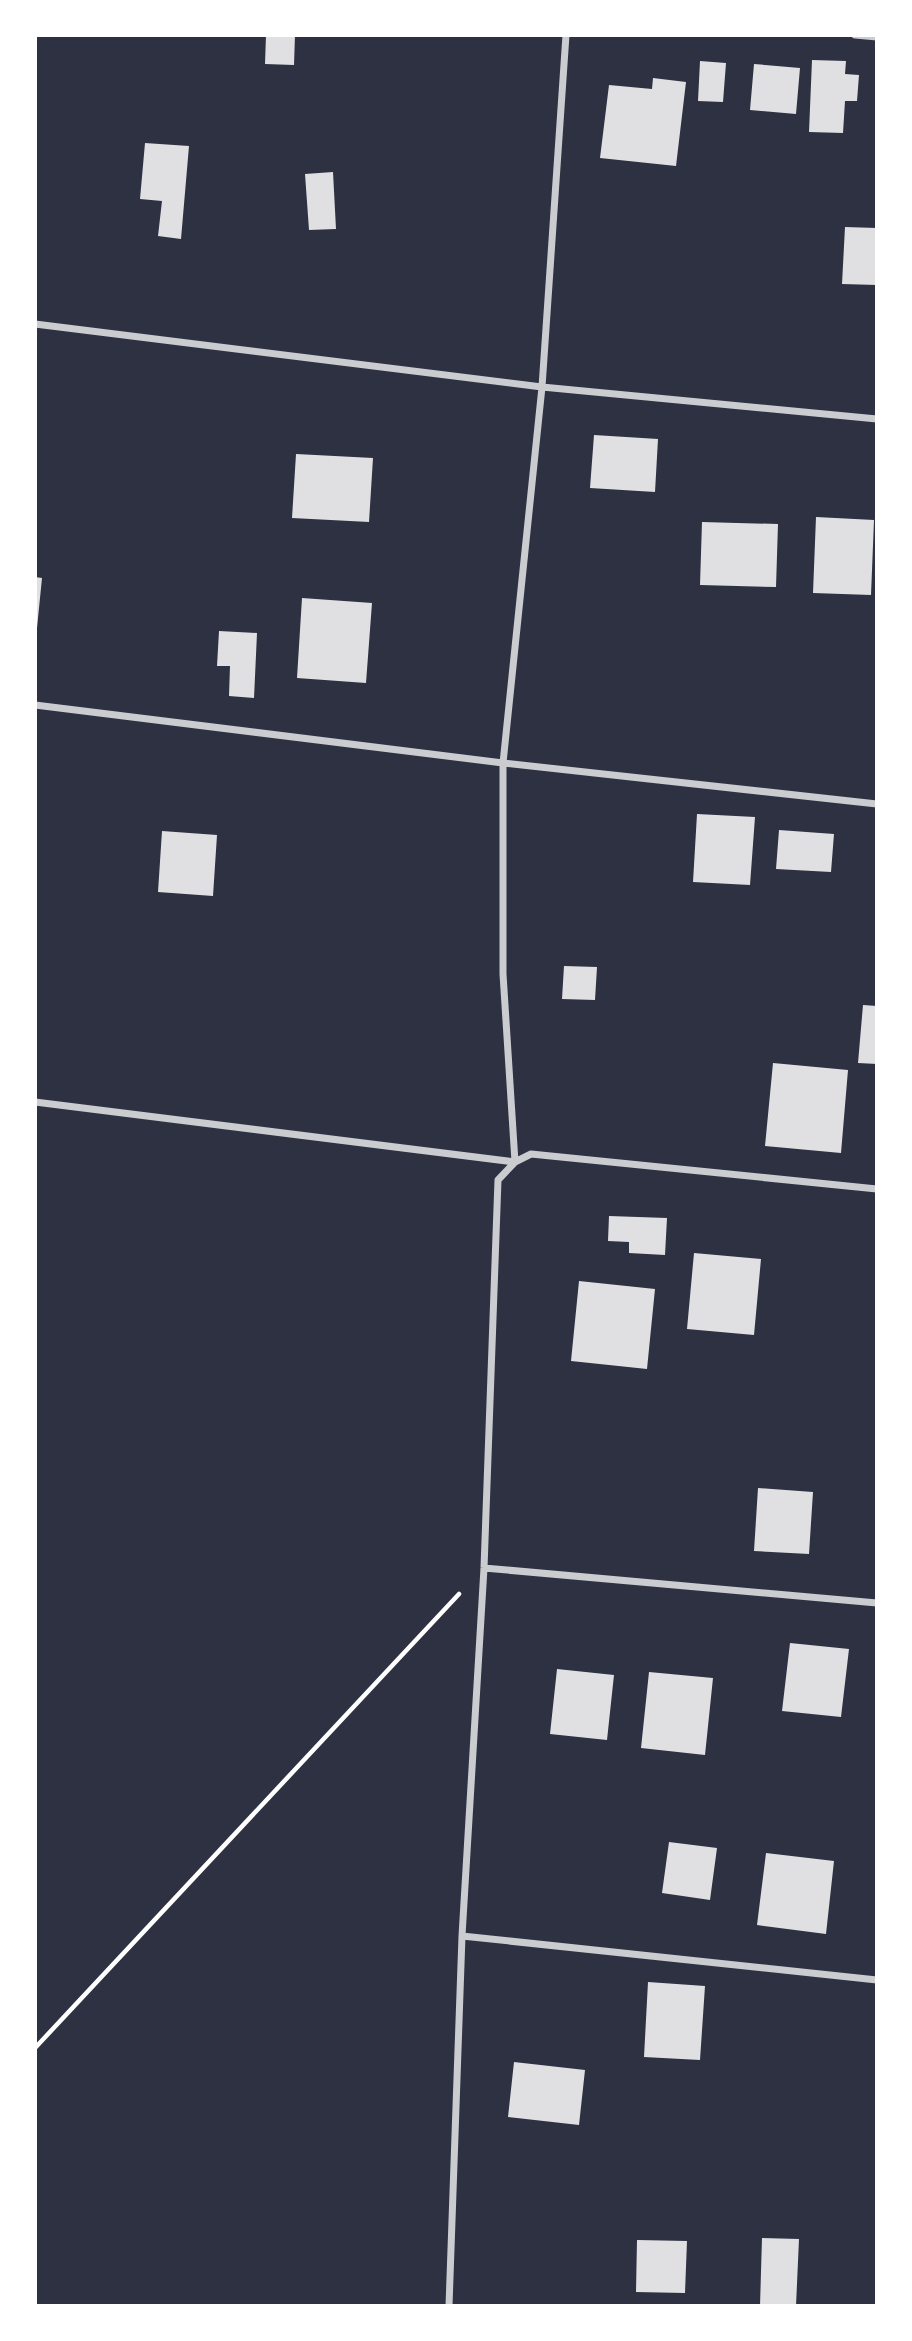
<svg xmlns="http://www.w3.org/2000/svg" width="912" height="2341" font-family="'Golos Text',sans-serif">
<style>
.building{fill:#e0e0e3}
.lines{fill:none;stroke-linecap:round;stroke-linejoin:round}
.path{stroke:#fff;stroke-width:4.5}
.minor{stroke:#caccd0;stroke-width:7}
</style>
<rect width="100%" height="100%" fill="#2d3142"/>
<!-- building -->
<path class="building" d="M266,35H295L294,65L265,64Z
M812,60L846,61L845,74L859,75L857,101H845L843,133L809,132Z
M700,61L726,63L723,102L698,101Z
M754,64L800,68L796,114L750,110Z
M653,78L686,82L676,166L600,158L609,85L652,89Z
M145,143L189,146L181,239L158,236L162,201L140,199Z
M333,172L336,229L309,230L305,174Z
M845,227L877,228V285L842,284Z
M594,435L658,439L655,492L590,488Z
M296,454L373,458L369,522L292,518Z
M816,517L874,520L871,595L813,593Z
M702,522L778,524L776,587L700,585Z
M35,577L42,578L37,628H35Z
M302,598L372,603L366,683L297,678Z
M219,631L257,633L254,698L229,696L230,666H217Z
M697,814L755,817L750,885L693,882Z
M779,830L834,834L831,872L776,869Z
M162,831L217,835L213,896L158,892Z
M564,966L597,967L595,1000L562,999Z
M863,1005L877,1006V1064L858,1063Z
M773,1063L848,1070L841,1153L765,1146Z
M609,1216L667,1218L665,1255L629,1253V1242L608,1241Z
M694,1253L761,1259L754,1335L687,1329Z
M579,1281L655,1289L647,1369L571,1361Z
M758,1488L813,1492L809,1554L754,1551Z
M790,1643L849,1649L841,1717L782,1711Z
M557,1669L614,1675L607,1740L550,1734Z
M649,1672L713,1678L705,1755L641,1748Z
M669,1842L717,1848L710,1900L662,1893Z
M766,1853L834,1861L826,1934L757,1925Z
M648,1982L705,1986L700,2060L644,2057Z
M514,2062L585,2070L579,2125L508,2117Z
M762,2238L799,2239L796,2306H760Z
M637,2240L687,2241L685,2293L636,2292Z"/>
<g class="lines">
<!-- path -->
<path class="path" d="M35,2048L459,1594"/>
<!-- minor -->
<path class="minor" d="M855,35L877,37
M35,324L542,387L877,419
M35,705L503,763L877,804
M35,1102L515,1162L531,1154L877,1189
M484,1568L877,1603
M462,1936L877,1980
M449,2306L462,1936L484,1568L498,1180L515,1162L503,974V763L542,387L566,35"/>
</g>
<!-- border -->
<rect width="912" height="2341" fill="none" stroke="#ffffff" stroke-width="74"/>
</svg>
